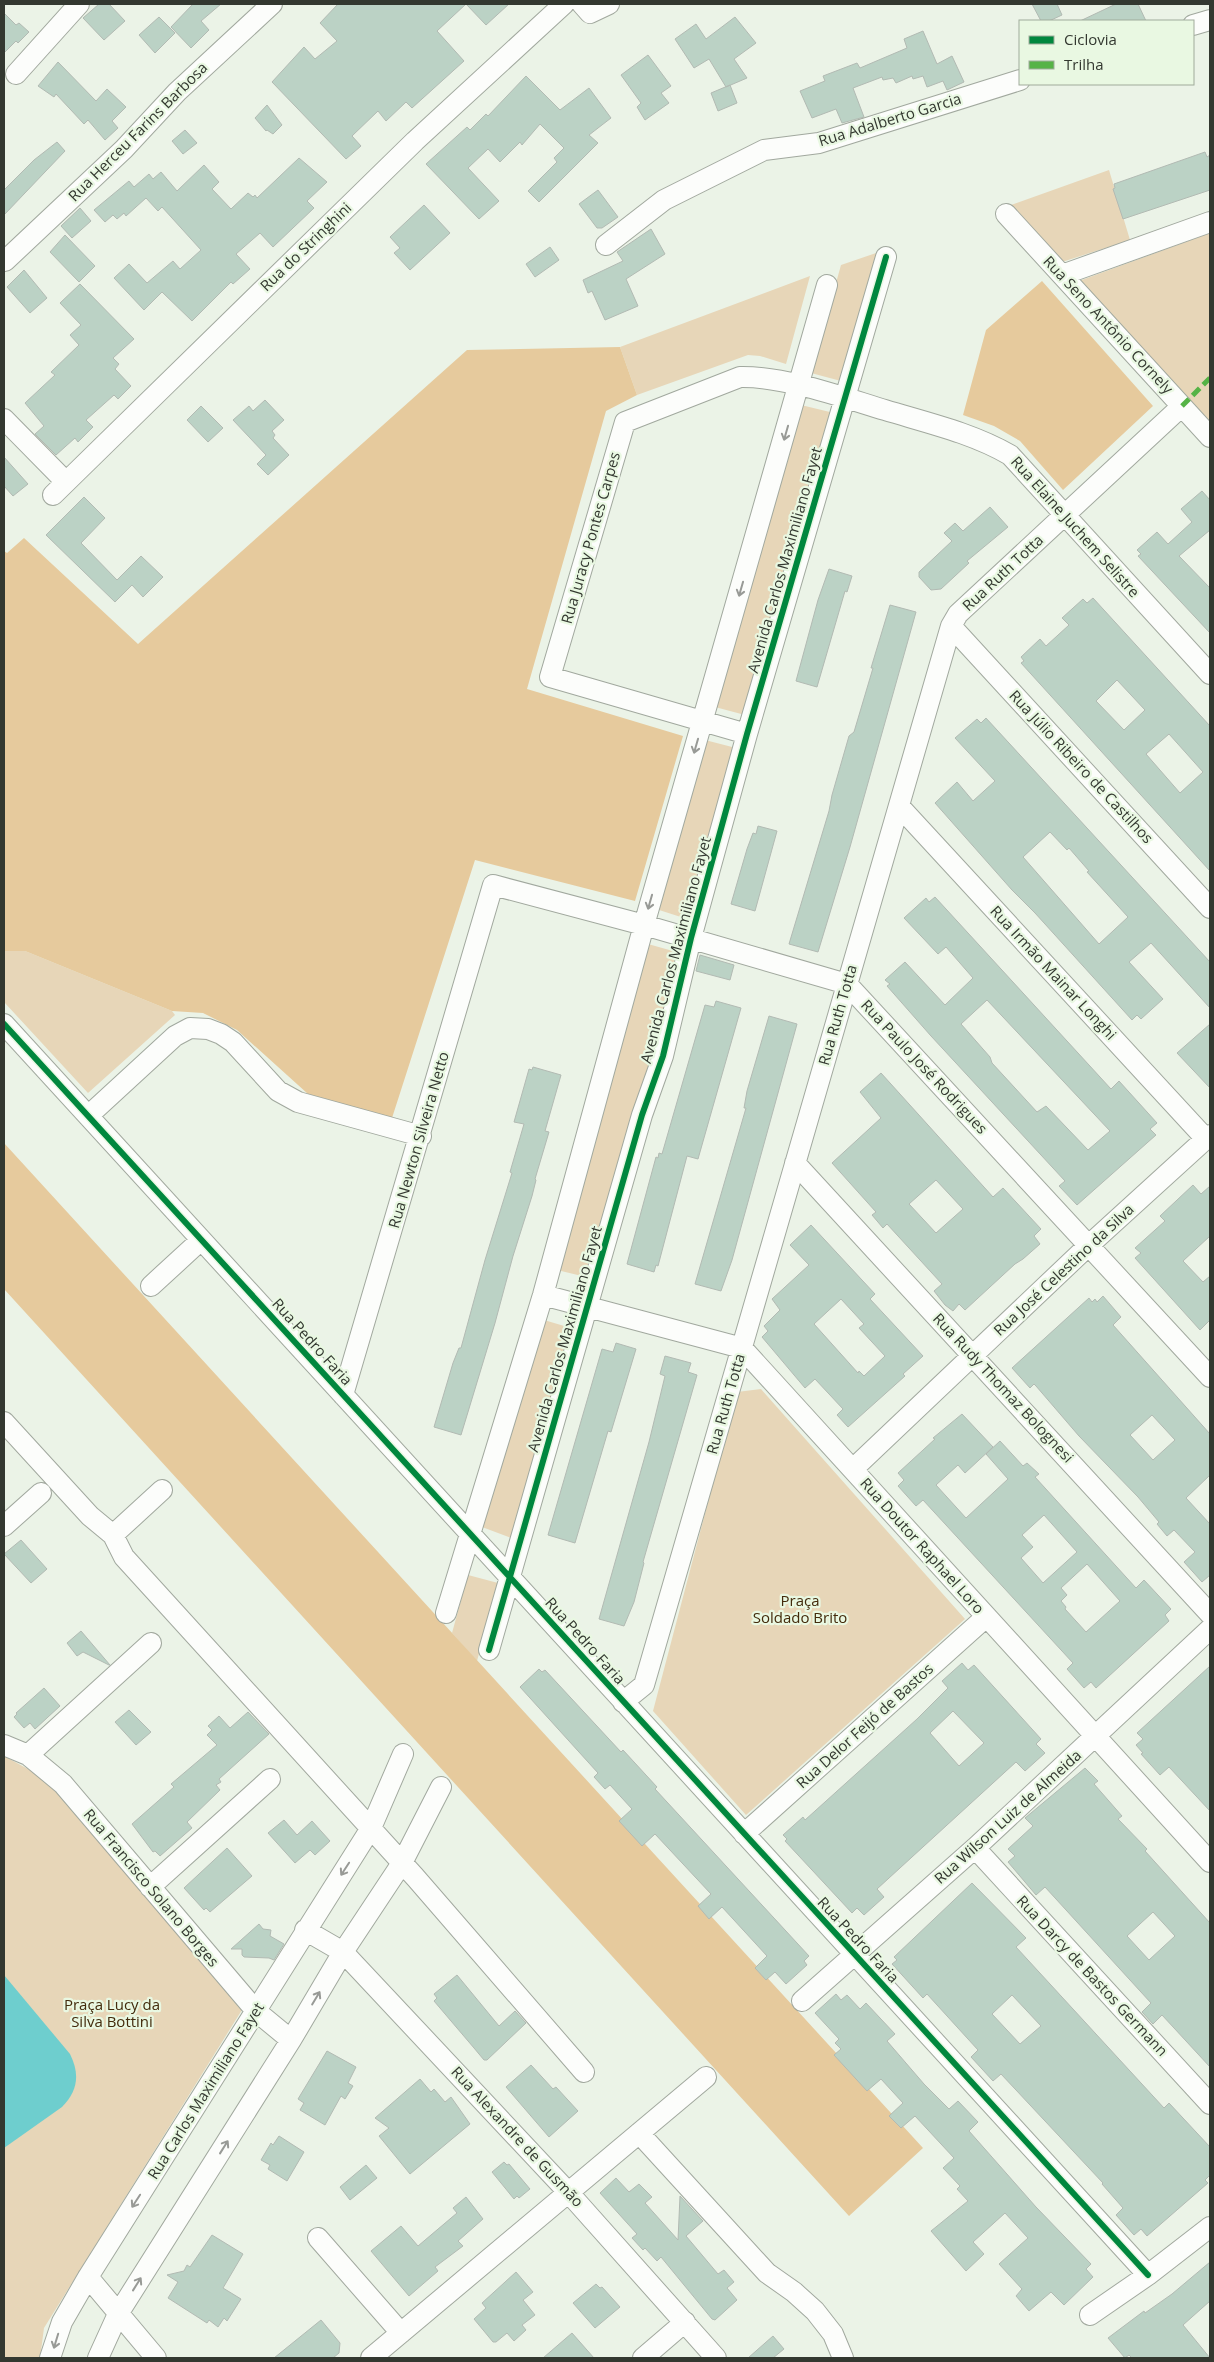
<svg xmlns="http://www.w3.org/2000/svg" width="1214" height="2362" font-family="'Open Sans',sans-serif">
<style>
.green{fill:#e7d6b8}
.forest{fill:#e6ca9d}
.water{fill:#6ecece}
.building{fill:#bbd2c5;stroke:#b2bab3;fill-rule:evenodd}
.lines{fill:none;stroke-linecap:round;stroke-linejoin:round}
.minor-casing{stroke:#a1a89e;stroke-width:22}
.minor{stroke:#fcfdfb;stroke-width:20}
.quiet{stroke:#56b346;stroke-width:5;stroke-dasharray:10 5;stroke-linecap:butt}
.cycleway-casing{stroke:#e9f8e2;stroke-width:9}
.cycleway{stroke:#00873e;stroke-width:6}
.oneway{stroke:#989a96}
.labels{text-anchor:middle;stroke-width:4.5;stroke-linejoin:round;paint-order:stroke}
.street-label{font-size:15px;fill:#333830;stroke:#e9f8e2}
.park-label{font-size:15px;fill:#432b0c;stroke:#e9f8e2}
</style>
<rect width="100%" height="100%" fill="#ebf3e7"/>
<!-- green -->
<path class="green" d="M1109,170L1130,240L1062,262L1011,205Z
M1210,233V424L1079,281Z
M879,252L841,381L811,373L841,265Z
M810,276L786,364L760,356L748,355L637,395L620,347Z
M801,405L834,413L745,715L715,707Z
M705,740L736,748L687,919L656,909Z
M648,944L680,953L657,1051L586,1277L557,1270Z
M4,951H25L172,1011L175,1015L88,1093L4,1002Z
M544,1320L571,1328L511,1538L482,1527Z
M761,1389L965,1619L746,1815L653,1711L737,1392Z
M468,1575L498,1583L477,1661L452,1633Z
M4,1756L61,1787L245,2005L44,2328L40,2358H4Z"/>
<!-- forest -->
<path class="forest" d="M1042,281L1153,406L1063,490L1020,441L994,426L963,415L986,330Z
M620,347L637,395L606,411L527,689L683,736L635,901L475,860L392,1118L308,1094L237,1030L203,1013L172,1011L25,951H4V551L7,553L24,538L138,644L467,350Z
M4,1143L923,2148L849,2216L4,1289Z"/>
<!-- water -->
<path class="water" d="M4,1975L70,2054C80,2074 78,2091 62,2107L4,2148Z"/>
<!-- building -->
<path class="building" d="M99,4H109L125,21L104,40L83,18Z
M193,4H221L201,21L209,30L191,48L171,27Z
M338,4H509L486,25L466,4L437,31L464,61L412,108L406,102L386,121L378,111L352,136L361,146L346,159L272,82L304,47L315,59L337,41L320,23Z
M1032,4H1057L1062,15L1049,21H1041Z
M1116,4H1138L1146,21H1080Z
M4,13L16,25L19,23L29,32L18,43L16,41L4,53Z
M159,17L175,33L155,53L139,35Z
M735,17L756,43L734,59L747,78L726,87L709,59L694,68L675,39L696,24L706,39Z
M923,31L937,64L952,56L964,82L947,90L943,81L927,87L923,76L913,79L912,76L896,83L893,78L883,80L882,77L853,88L864,117L842,123L836,109L812,118L800,91L825,81L823,76L857,63L860,68L907,48L904,39Z
M648,55L671,86L661,93L669,103L645,120L637,107L641,103L621,75Z
M58,62L96,101L107,89L126,107L112,121L118,128L105,140L88,120L84,124L56,94L54,97L38,86Z
M526,76L560,110L589,88L611,118L589,135L598,143L539,202L528,191L557,162L554,158L564,148L540,124L522,145L520,142L500,162L488,149L468,168L499,201L479,219L426,164L467,127L470,130L486,114L488,116Z
M730,85L737,103L718,111L711,93Z
M267,105L282,125L273,134L267,130L266,131L255,118Z
M185,130L197,143L183,154L172,141Z
M57,142L65,151L4,215V190L34,160Z
M1205,152L1207,157L1210,155V190L1123,219L1113,189L1115,188L1114,184Z
M299,158L327,182L307,201L314,208L273,247L260,233L236,254L250,269L233,284L231,282L192,321L162,292L144,310L114,278L129,264L147,283L173,261L180,269L201,250L162,207L158,211L146,198L126,216L124,213L117,219L113,215L105,222L94,210L129,181L134,187L149,174L153,179L161,172L177,191L204,165L219,182L212,189L231,209L248,193L253,197L255,195L257,198Z
M598,190L618,217L602,228H597L579,204Z
M424,205L450,233L410,270L394,253L400,248L390,237Z
M80,208L91,221L72,238L61,226Z
M651,229L665,254L626,279L638,306L605,320L592,291L588,293L583,280L623,261L617,252Z
M65,235L95,266L79,282L50,252Z
M550,247L559,260L535,277L526,264Z
M24,270L47,298L30,313L7,287Z
M80,284L134,339L113,358L119,364L115,369L131,386L118,399L114,395L86,420L93,427L78,442L75,438L56,455L35,434L44,426L25,403L55,375L51,372L79,345L70,335L81,325L60,303Z
M265,400L284,420L272,431L275,435L273,438L289,455L268,475L257,464L266,455L233,420L249,406L253,411Z
M201,406L223,428L208,442L187,420Z
M4,457L28,484L13,496L4,486Z
M1202,491L1210,500V530L1179,556L1210,588V633L1138,556L1141,554L1137,550L1157,532L1168,544L1192,522L1181,509Z
M84,497L105,518L81,543L82,544L117,580L141,556L163,577L143,597L132,585L115,602L46,535Z
M990,507L1008,527L967,561L969,563L941,589L931,590L919,577V572L952,541L944,533L955,523L963,531Z
M829,569L852,576L847,592L845,591L817,687L796,681L818,600Z
M1093,598L1210,726V871L1021,663L1024,661L1021,657L1040,639L1046,646L1069,625L1062,618L1083,599L1087,603ZM1117,680L1145,710L1124,730L1096,701ZM1169,734L1203,772L1180,793L1146,754Z
M890,605L916,612L850,847L818,952L789,944L829,811L832,795L849,736L854,732L873,668H871Z
M986,718L1210,962V1008L1151,943L1129,962L1163,999L1141,1019L1137,1015L1132,1020L1035,913L1012,890L935,803L957,782L973,801L995,781L955,738L977,719L981,723ZM1050,832L1067,850L1069,848L1089,871L1087,872L1128,917L1099,944L1023,857Z
M758,826L777,831L755,911L731,904L747,849L753,833L756,834Z
M935,897L1111,1089L1119,1081L1157,1123L1150,1129L1156,1135L1077,1205L1059,1186L1065,1181L931,1036L887,986L890,984L885,980L905,962L945,1005L973,978L946,947L938,954L904,918L926,898L929,902ZM987,1000L1110,1131L1088,1150L1046,1106L1037,1112L992,1063L990,1057L961,1024Z
M700,955L734,965L730,980L696,971Z
M716,1001L741,1008L698,1159L687,1156L658,1266L656,1265L654,1272L627,1264L656,1157L658,1158L659,1153L662,1154L705,1005L714,1007Z
M769,1016L797,1024L732,1260L721,1291L695,1284L746,1108H744L747,1091Z
M1210,1024V1088L1177,1053Z
M533,1067L561,1075L545,1131L549,1132L535,1179L536,1180L532,1196L513,1256L495,1323L461,1435L434,1427L453,1363L459,1348H461L485,1260L512,1173L510,1172L524,1124L514,1122L529,1069L532,1070Z
M881,1073L993,1197L1003,1188L1041,1229L1034,1236L1040,1244L1023,1259L1015,1264L965,1310L959,1304L953,1311L945,1305L934,1291L942,1284L887,1224L883,1228L872,1215L876,1212L832,1163L881,1118L860,1092ZM936,1180L963,1209L936,1233L909,1204Z
M1193,1185L1201,1194L1210,1186V1236L1183,1261L1203,1282L1210,1276V1320L1200,1330L1135,1258L1141,1253L1135,1248L1165,1221L1160,1216Z
M811,1225L875,1294L870,1299L923,1356L903,1374L905,1376L848,1427L837,1415L843,1409L815,1379L805,1388L762,1337L768,1331L764,1326L780,1310L772,1299L809,1265L790,1245ZM841,1299L864,1324L859,1328L885,1356L864,1376L859,1371L858,1373L814,1324Z
M1103,1296L1121,1317L1113,1325L1210,1434V1475L1186,1498L1210,1524V1575L1202,1582L1184,1562L1195,1552L1174,1530L1167,1536L1157,1524L1159,1522L1138,1497L1079,1436L1036,1386L1034,1384L1030,1388L1012,1368L1089,1298L1092,1302L1095,1299L1097,1302ZM1152,1415L1175,1440L1153,1460L1130,1435Z
M616,1343L636,1349L611,1432L608,1431L575,1543L548,1535L602,1349L613,1352Z
M665,1356L691,1363L688,1372L697,1375L643,1562L644,1563L634,1602L624,1626L599,1619L649,1442L665,1376L660,1374Z
M962,1414L993,1447L965,1473L958,1465L936,1485L966,1518L1008,1479L986,1454L1000,1441L1023,1466L1027,1463L1039,1474L1035,1477L1136,1588L1144,1580L1171,1609L1165,1615L1169,1621L1096,1688L1091,1682L1084,1688L1067,1669L1073,1663L923,1500L916,1506L898,1486L904,1480L898,1473L935,1439L933,1438ZM1044,1515L1077,1552L1043,1583L1021,1558L1033,1547L1022,1535ZM1087,1564L1120,1601L1086,1632L1065,1609L1066,1607L1061,1601L1067,1595L1061,1588Z
M21,1540L47,1569L31,1583L4,1554Z
M81,1631L110,1665H109L83,1652L77,1656L67,1643Z
M962,1663L968,1670L974,1665L1041,1739L1036,1744L1045,1753L1025,1771L1016,1762L877,1889L884,1897L864,1915L857,1908L852,1913L785,1841L787,1839L783,1835L803,1817L805,1820L917,1719L948,1688L942,1681ZM953,1711L984,1743L959,1766L930,1733Z
M1210,1666V1811L1169,1767L1160,1775L1141,1754L1143,1753L1136,1745L1143,1739L1137,1733Z
M539,1669L542,1672L545,1670L621,1752L623,1750L657,1787L655,1789L809,1956L804,1961L807,1965L786,1984L775,1972L766,1980L755,1968L767,1956L722,1907L709,1919L698,1906L711,1894L655,1834L642,1846L619,1821L632,1809L610,1785L605,1789L594,1777L598,1773L520,1687Z
M44,1688L60,1706L35,1729L30,1723L24,1728L14,1717L17,1714L16,1713Z
M129,1710L151,1732L136,1745L115,1722Z
M248,1712L269,1734L219,1779L221,1782L216,1785L220,1790L187,1822L192,1828L160,1856L155,1851L153,1852L132,1824L174,1787L171,1784L217,1745L207,1735L212,1730L208,1726L219,1716L230,1728Z
M1085,1768L1098,1781L1094,1784L1122,1816L1118,1819L1147,1849L1145,1851L1210,1923V2067L1162,2015L1153,2024L1142,2012L1151,2003L1045,1887L1036,1895L1008,1862L1015,1856L1008,1849L1033,1826L1025,1818ZM1153,1912L1175,1936L1149,1960L1127,1936Z
M284,1820L297,1835L312,1821L330,1841L315,1855L310,1850L295,1863L268,1833Z
M227,1848L252,1876L210,1912L206,1908L204,1910L184,1888Z
M972,1883L1026,1938L1016,1947L1164,2108L1169,2103L1210,2147V2175L1205,2180L1208,2183L1147,2236L1141,2229L1134,2235L1116,2215L1123,2208L1102,2184L1103,2183L1001,2074L993,2081L971,2057L978,2050L927,1994L923,1998L892,1964L897,1960L894,1957ZM1012,1995L1041,2026L1020,2044L992,2014Z
M259,1924L263,1929L271,1930L270,1936L284,1944L274,1960L269,1958L244,1957L242,1955V1949H231Z
M457,1975L499,2026L515,2011L526,2023L487,2060H484L474,2048L434,2001L437,1998L434,1994Z
M836,1994L841,2000L847,1995L860,2009L866,2003L895,2034L887,2041L924,2084L949,2109L958,2101L978,2122L969,2131L1036,2207L1091,2264L1086,2269L1093,2277L1064,2305L1051,2292L1029,2311L1016,2296L1022,2289L999,2264L1028,2238L1005,2213L973,2242L984,2254L966,2271L931,2231L968,2201L957,2189L960,2186L943,2168L954,2158L915,2116L901,2128L889,2116L903,2103L881,2079L867,2091L834,2055L841,2049L835,2043L839,2039L815,2013Z
M327,2051L356,2067L348,2083L353,2086L345,2099L341,2096L325,2125L300,2110L304,2103L298,2099Z
M531,2065L553,2089L556,2087L578,2111L549,2137L506,2087Z
M420,2079L431,2092L434,2089L445,2102L451,2097L470,2124L410,2174L379,2136L389,2128L375,2118Z
M279,2136L304,2152L287,2181L268,2169L270,2165L261,2160L271,2143L273,2145Z
M504,2162L507,2165L509,2164L530,2189L519,2198L517,2196L514,2199L492,2172Z
M366,2165L377,2178L350,2200L340,2187Z
M616,2178L629,2192L639,2184L652,2197L645,2203L678,2240L680,2196L703,2221L686,2236L718,2274L724,2270L734,2282L727,2288L737,2300L715,2320L712,2319L661,2257L657,2261L645,2248L643,2250L632,2238L637,2234L600,2193Z
M466,2197L483,2219L458,2241L463,2246L435,2267L438,2271L409,2296L371,2251L401,2226L418,2246L457,2213L453,2208Z
M212,2235L243,2254L223,2288L241,2299L227,2321L224,2318L218,2327L209,2320L207,2323L168,2298L178,2282L167,2275L184,2271L187,2265L190,2267Z
M1210,2262V2301L1183,2325L1210,2358H1132L1129,2355L1125,2358L1108,2338L1144,2311L1145,2313L1172,2294Z
M516,2272L533,2292L523,2300L535,2315L522,2325L526,2330L514,2341L507,2333L496,2342H493L474,2319L486,2308L482,2303Z
M596,2284L600,2288L602,2287L620,2307L595,2328L573,2303Z
M321,2320L340,2343L339,2353L333,2358H274Z
M572,2333L594,2358H543Z
M773,2336L784,2349L773,2358H748Z"/>
<g class="lines">
<defs>
<path id="minor" d="M582,4L590,13L609,4
M1193,25L1210,20
M16,74L79,4
M1006,214L1210,437
M606,245L664,200L764,150L819,143L1020,80
M5,261L124,149L177,92L272,4
M1062,275L1210,222
M4,419L66,482
M53,495L415,141L564,4
M951,626L1210,908
M747,734L550,677L625,422L740,377C784,376 842,397 885,410C928,423 972,433 1010,455L1210,674
M899,806L1206,1139
M4,1024L1148,2275
M88,1116L175,1036L190,1028L208,1029L221,1034L233,1042L278,1091L298,1102L421,1136
M795,1163L1210,1614
M151,1286L201,1240
M543,1295L742,1348L1210,1862
M343,1395L493,885L644,925L847,984L1210,1377
M4,1422L90,1516L113,1535L124,1557L415,1877L584,2072
M853,1469L1088,1246L1210,1135
M4,1526L41,1493
M113,1535L162,1490
M446,1613L543,1295L644,925L827,285
M489,1650L642,1115L663,1056L691,938L747,734L886,257
M623,1702L644,1685L951,626L958,614L1182,406
M4,1745L28,1755L63,1784L257,2012L291,2040
M28,1755L151,1643
M744,1834L986,1617
M975,1848L1210,2104
M150,1887L270,1779
M305,1930L343,1952L568,2192L716,2358
M802,2001L975,1848L1210,1629
M639,2133L767,2273L794,2292L815,2311L833,2334L843,2358
M318,2238L401,2333
M88,2277L156,2358
M1090,2315L1148,2275L1210,2227
M50,2358L62,2322L88,2277L371,1828L403,1754
M98,2358L118,2314L291,2040L343,1952L402,1863L441,1787
M371,2358L706,2077
M643,2358L685,2322"/>
</defs>
<!-- minor casing -->
<use href="#minor" class="minor-casing"/>
<!-- minor -->
<use href="#minor" class="minor"/>
<!-- quiet -->
<path class="quiet" d="M1182,406L1210,378"/>
<defs>
<path id="cycleway" d="M4,1024L1148,2275
M489,1650L642,1115L663,1056L691,938L747,734L886,257"/>
</defs>
<!-- cycleway casing -->
<use href="#cycleway" class="cycleway-casing"/>
<!-- cycleway -->
<use href="#cycleway" class="cycleway"/>
</g>
<!-- one-way arrows -->
<defs><path id="oneway-shaft" d="M-6 0H5M1.5-3L5.5 0L1.5 3" fill="none" stroke-width="1.6" stroke-linecap="round" stroke-linejoin="round" transform="scale(1.25)"/></defs>
<g class="oneway">
<use href="#oneway-shaft" transform="translate(786 433) rotate(106)"/>
<use href="#oneway-shaft" transform="translate(741 589) rotate(106)"/>
<use href="#oneway-shaft" transform="translate(696 746) rotate(106)"/>
<use href="#oneway-shaft" transform="translate(650 902) rotate(106)"/>
<use href="#oneway-shaft" transform="translate(345 1869) rotate(123)"/>
<use href="#oneway-shaft" transform="translate(316 1998) rotate(-59)"/>
<use href="#oneway-shaft" transform="translate(224 2147) rotate(-58)"/>
<use href="#oneway-shaft" transform="translate(136 2201) rotate(123)"/>
<use href="#oneway-shaft" transform="translate(137 2284) rotate(-58)"/>
<use href="#oneway-shaft" transform="translate(56 2341) rotate(107)"/>
</g>
<g class="labels">
<!-- street labels -->
<g class="street-label">
<text transform="translate(890 120) rotate(-17)" y="5">Rua Adalberto Garcia</text>
<text transform="translate(138 132) rotate(-45)" y="5">Rua Herceu Farins Barbosa</text>
<text transform="translate(306 247) rotate(-44)" y="5">Rua do Stringhini</text>
<text transform="translate(1108 325) rotate(47)" y="5">Rua Seno Antônio Cornely</text>
<text transform="translate(1075 527) rotate(48)" y="5">Rua Elaine Juchem Selistre</text>
<text transform="translate(591 538) rotate(-74)" y="5">Rua Juracy Pontes Carpes</text>
<text transform="translate(785 560) rotate(-74)" y="5">Avenida Carlos Maximiliano Fayet</text>
<text transform="translate(1003 573) rotate(-43)" y="5">Rua Ruth Totta</text>
<text transform="translate(1081 767) rotate(47)" y="5">Rua Júlio Ribeiro de Castilhos</text>
<text transform="translate(676 950) rotate(-75)" y="5">Avenida Carlos Maximiliano Fayet</text>
<text transform="translate(1053 973) rotate(47)" y="5">Rua Irmão Mainar Longhi</text>
<text transform="translate(838 1015) rotate(-74)" y="5">Rua Ruth Totta</text>
<text transform="translate(924 1067) rotate(47)" y="5">Rua Paulo José Rodrigues</text>
<text transform="translate(419 1140) rotate(-74)" y="5">Rua Newton Silveira Netto</text>
<text transform="translate(1064 1270) rotate(-43)" y="5">Rua José Celestino da Silva</text>
<text transform="translate(565 1339) rotate(-74)" y="5">Avenida Carlos Maximiliano Fayet</text>
<text transform="translate(312 1342) rotate(48)" y="5">Rua Pedro Faria</text>
<text transform="translate(1003 1388) rotate(47)" y="5">Rua Rudy Thomaz Bolognesi</text>
<text transform="translate(726 1404) rotate(-74)" y="5">Rua Ruth Totta</text>
<text transform="translate(922 1546) rotate(48)" y="5">Rua Doutor Raphael Loro</text>
<text transform="translate(585 1641) rotate(48)" y="5">Rua Pedro Faria</text>
<text transform="translate(865 1726) rotate(-42)" y="5">Rua Delor Feijó de Bastos</text>
<text transform="translate(1008 1817) rotate(-42)" y="5">Rua Wilson Luiz de Almeida</text>
<text transform="translate(151 1888) rotate(50)" y="5">Rua Francisco Solano Borges</text>
<text transform="translate(858 1940) rotate(47)" y="5">Rua Pedro Faria</text>
<text transform="translate(1092 1976) rotate(47)" y="5">Rua Darcy de Bastos Germann</text>
<text transform="translate(206 2091) rotate(-58)" y="5">Rua Carlos Maximiliano Fayet</text>
<text transform="translate(517 2137) rotate(47)" y="5">Rua Alexandre de Gusmão</text>
</g>
<!-- park labels -->
<g class="park-label">
<text x="800" y="1606">Praça<tspan x="800" dy="17">Soldado Brito</tspan></text>
<text x="112" y="2010">Praça Lucy da<tspan x="112" dy="17">Silva Bottini</tspan></text>
</g>
</g>
<!-- border -->
<rect width="1214" height="2362" fill="none" stroke="#333830" stroke-width="10"/>
<!-- legend -->
<rect x="1019" y="20" width="175" height="65" fill="#e9f8e2" stroke="#a0ab9b"/>
<rect x="1029" y="36" width="25" height="8" fill="#00873e" stroke="#a0ab9b"/>
<text x="1064" y="45" font-size="15" fill="#333830">Ciclovia</text>
<rect x="1029" y="61" width="25" height="8" fill="#56b346" stroke="#a0ab9b"/>
<text x="1064" y="70" font-size="15" fill="#333830">Trilha</text>
</svg>
